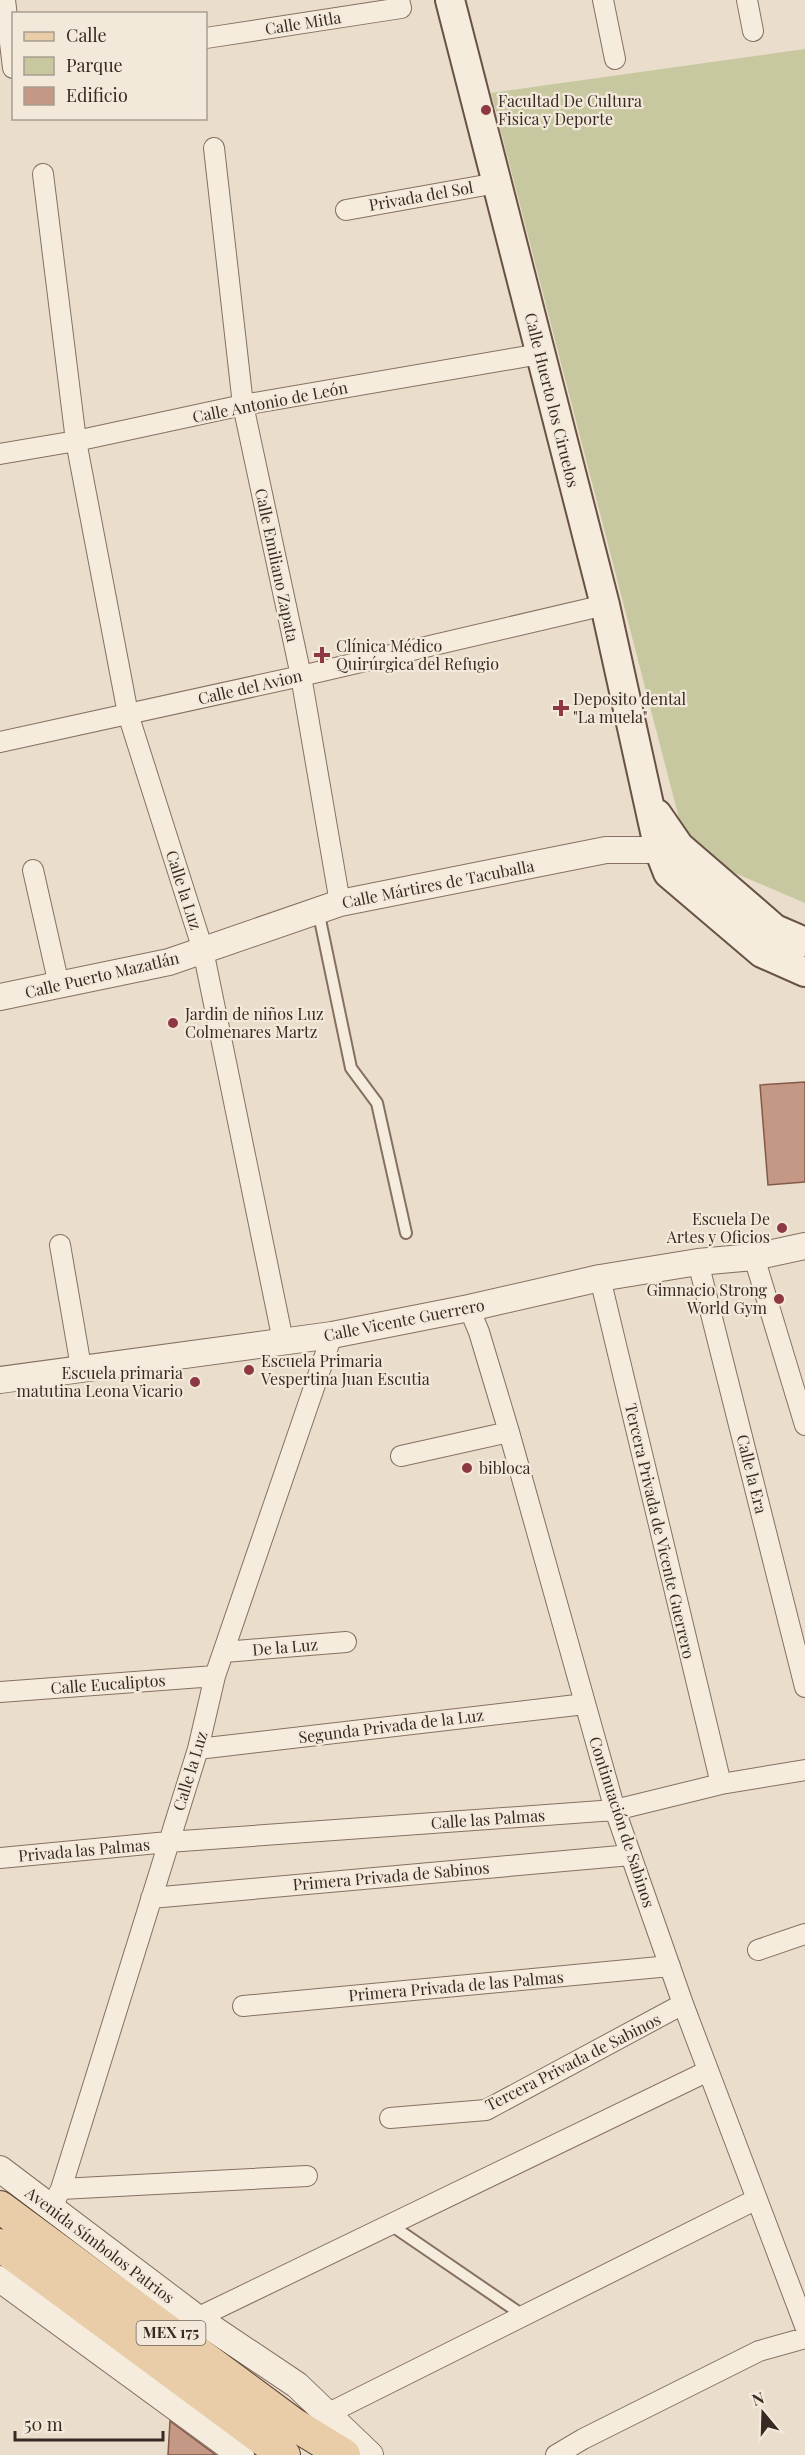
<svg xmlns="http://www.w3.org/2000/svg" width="805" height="2455" font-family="'Playfair Display',serif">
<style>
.green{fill:#c8c8a0}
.building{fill:#c49885;stroke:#825949;stroke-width:1.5}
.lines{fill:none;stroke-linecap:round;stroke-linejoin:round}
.service-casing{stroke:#867061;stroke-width:14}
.minor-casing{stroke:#867061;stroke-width:22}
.tertiary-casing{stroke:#867061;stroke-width:28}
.secondary-casing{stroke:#685244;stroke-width:32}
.primary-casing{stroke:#543f34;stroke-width:34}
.service{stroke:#f6ecde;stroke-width:10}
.minor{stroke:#f6ecde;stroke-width:20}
.tertiary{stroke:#f6ecde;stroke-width:26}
.secondary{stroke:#f6ecde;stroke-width:28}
.primary{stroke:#e8cda8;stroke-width:32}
.poi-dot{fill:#8e3843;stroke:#f3e9da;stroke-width:2}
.labels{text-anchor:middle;stroke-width:4.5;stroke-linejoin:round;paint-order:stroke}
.shield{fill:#f3e9da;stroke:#70635a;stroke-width:1.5}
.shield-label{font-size:15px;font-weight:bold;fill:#382a23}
.street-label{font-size:16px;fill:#382a23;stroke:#f3e9da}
.poi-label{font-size:16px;fill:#382a23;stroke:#f3e9da;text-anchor:start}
</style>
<rect width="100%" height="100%" fill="#eaddcb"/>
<!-- green -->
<path class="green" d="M805,49V903L688,853L491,93Z"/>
<!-- building -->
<path class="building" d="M805,1082V1182L768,1185L760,1085Z
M170,2421L216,2455H168Z"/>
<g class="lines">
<defs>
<path id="service" d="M318,910L351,1068L377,1103L406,1233
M391,2225L524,2316"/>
<path id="minor" d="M5,0L13,68
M603,0L615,59
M747,0L753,31
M206,38L401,8L399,0
M214,148L243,405L301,676L340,903
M43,174L76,441L128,714L203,950L283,1341
M346,210L497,183
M0,454L76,441L243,405L540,354
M0,742L301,676L605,605
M33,870L59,985
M60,1245L81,1367
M754,1257L805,1425
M698,1262L805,1687
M600,1278L721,1784
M469,1308L479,1332L509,1432L615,1810L683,2004L805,2326
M401,1456L509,1432
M224,1652L346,1642
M0,1692L215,1676
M198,1749L585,1704
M0,1858L168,1842L615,1810L721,1784L805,1770
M151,1898L631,1855
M758,1950L805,1934
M243,2006L670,1966
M390,2118L486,2110L683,2004
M61,2189L307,2176
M51,2208L61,2189L198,1749L215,1676L332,1335
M197,2318L708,2071
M327,2414L757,2199
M556,2455L583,2439L759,2351L805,2338"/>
<path id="tertiary" d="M0,997L169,962L340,903L606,850H659L679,846
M0,1380L332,1335L469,1308L600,1278L698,1262L754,1257L805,1246
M0,2169L197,2318L297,2385L370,2455
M0,2279L241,2455"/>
<path id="secondary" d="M450,0L605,605L659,850L668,873L762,953L805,972
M657,814L679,846L775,929L805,942"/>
<path id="primary" d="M0,2207L295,2425L344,2455
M0,2245L284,2455"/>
</defs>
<!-- service casing -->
<use href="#service" class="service-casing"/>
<!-- minor casing -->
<use href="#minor" class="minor-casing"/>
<!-- tertiary casing -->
<use href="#tertiary" class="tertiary-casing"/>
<!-- secondary casing -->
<use href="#secondary" class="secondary-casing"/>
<!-- primary casing -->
<use href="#primary" class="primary-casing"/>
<!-- service -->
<use href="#service" class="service"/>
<!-- minor -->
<use href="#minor" class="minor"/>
<!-- tertiary -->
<use href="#tertiary" class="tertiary"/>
<!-- secondary -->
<use href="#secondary" class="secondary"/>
<!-- primary -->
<use href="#primary" class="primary"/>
</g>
<!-- markers -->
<g class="poi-dot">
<circle cx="486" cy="110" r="6"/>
<path d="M319 646h6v6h6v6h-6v6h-6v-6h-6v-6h6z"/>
<path d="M558 699h6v6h6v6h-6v6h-6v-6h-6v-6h6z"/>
<circle cx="173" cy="1023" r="6"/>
<circle cx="782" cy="1228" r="6"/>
<circle cx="779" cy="1299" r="6"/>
<circle cx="249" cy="1370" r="6"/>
<circle cx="195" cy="1382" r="6"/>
<circle cx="467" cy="1468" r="6"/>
</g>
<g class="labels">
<!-- shield labels -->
<rect class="shield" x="136.5" y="2321" width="69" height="24" rx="4.5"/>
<g class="shield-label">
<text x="171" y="2338">MEX 175</text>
</g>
<!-- street labels -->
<g class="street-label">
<text transform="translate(303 23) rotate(-9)" y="6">Calle Mitla</text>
<text transform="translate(421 196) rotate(-10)" y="6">Privada del Sol</text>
<text transform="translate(552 400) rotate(76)" y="6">Calle Huerto los Ciruelos</text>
<text transform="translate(270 402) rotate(-11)" y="6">Calle Antonio de León</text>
<text transform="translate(277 565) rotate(78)" y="6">Calle Emiliano Zapata</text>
<text transform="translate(250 687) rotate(-13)" y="6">Calle del Avion</text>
<text transform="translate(438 884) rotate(-11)" y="6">Calle Mártires de Tacuballa</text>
<text transform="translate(184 890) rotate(72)" y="6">Calle la Luz</text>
<text transform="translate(102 975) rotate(-13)" y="6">Calle Puerto Mazatlán</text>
<text transform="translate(404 1320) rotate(-11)" y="6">Calle Vicente Guerrero</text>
<text transform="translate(752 1474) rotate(76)" y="6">Calle la Era</text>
<text transform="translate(660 1531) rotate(77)" y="6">Tercera Privada de Vicente Guerrero</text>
<text transform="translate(285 1647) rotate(-5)" y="6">De la Luz</text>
<text transform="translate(108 1684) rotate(-4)" y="6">Calle Eucaliptos</text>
<text transform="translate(391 1726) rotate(-7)" y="6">Segunda Privada de la Luz</text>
<text transform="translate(190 1771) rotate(-73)" y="6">Calle la Luz</text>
<text transform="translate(488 1819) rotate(-4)" y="6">Calle las Palmas</text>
<text transform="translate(622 1822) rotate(72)" y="6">Continuación de Sabinos</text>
<text transform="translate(84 1850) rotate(-5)" y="6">Privada las Palmas</text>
<text transform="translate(391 1876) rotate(-5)" y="6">Primera Privada de Sabinos</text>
<text transform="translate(456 1986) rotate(-5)" y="6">Primera Privada de las Palmas</text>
<text transform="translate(573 2062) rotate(-27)" y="6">Tercera Privada de Sabinos</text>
<text transform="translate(100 2245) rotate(37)" y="6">Avenida Símbolos Patrios</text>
</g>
<!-- poi labels -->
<g class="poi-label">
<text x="498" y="107">Facultad De Cultura<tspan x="498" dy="18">Fisica y Deporte</tspan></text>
<text x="336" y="652">Clínica Médico<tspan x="336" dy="18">Quirúrgica del Refugio</tspan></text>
<text x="573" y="705">Deposito dental<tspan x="573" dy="18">"La muela"</tspan></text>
<text x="185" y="1020">Jardin de niños Luz<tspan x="185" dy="18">Colmenares Martz</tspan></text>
<text x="770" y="1225" text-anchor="end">Escuela De<tspan x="770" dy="18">Artes y Oficios</tspan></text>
<text x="767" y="1296" text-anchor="end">Gimnacio Strong<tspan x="767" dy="18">World Gym</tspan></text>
<text x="261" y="1367">Escuela Primaria<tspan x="261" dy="18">Vespertina Juan Escutia</tspan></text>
<text x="183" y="1379" text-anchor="end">Escuela primaria<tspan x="183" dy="18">matutina Leona Vicario</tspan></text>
<text x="479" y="1474">bibloca</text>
</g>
</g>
<!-- legend -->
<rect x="12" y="12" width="195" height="108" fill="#f3e9da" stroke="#a89d91" stroke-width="1.5"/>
<rect x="24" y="32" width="30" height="9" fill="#e8cda8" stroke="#a89d91" stroke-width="1.5"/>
<text x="66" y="42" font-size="18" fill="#382a23">Calle</text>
<rect x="24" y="57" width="30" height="18" fill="#c8c8a0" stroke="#a89d91" stroke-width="1.5"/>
<text x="66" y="72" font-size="18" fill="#382a23">Parque</text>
<rect x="24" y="87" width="30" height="18" fill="#c49885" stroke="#a89d91" stroke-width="1.5"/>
<text x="66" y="102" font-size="18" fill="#382a23">Edificio</text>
<!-- north arrow -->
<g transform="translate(763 2413) rotate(341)" stroke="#f3e9da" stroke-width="4.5" paint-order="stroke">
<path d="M0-4.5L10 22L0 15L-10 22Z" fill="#382a23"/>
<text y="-9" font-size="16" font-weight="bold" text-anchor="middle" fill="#382a23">N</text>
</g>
<!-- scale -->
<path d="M15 2431v9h148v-9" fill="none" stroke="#382a23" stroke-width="3"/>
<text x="24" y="2431" font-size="18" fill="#382a23" stroke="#f3e9da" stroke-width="4.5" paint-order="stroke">50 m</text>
</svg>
